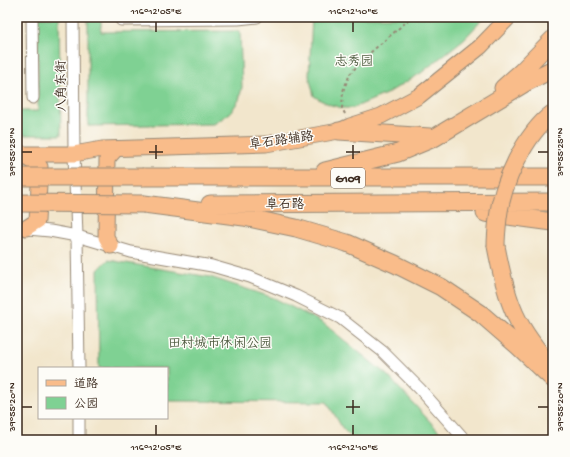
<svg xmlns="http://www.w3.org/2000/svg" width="570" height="457" font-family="'Gochi Hand','LXGW WenKai TC',sans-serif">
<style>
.green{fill:#7fd193;stroke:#5d7e58}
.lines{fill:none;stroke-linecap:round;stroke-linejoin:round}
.minor-casing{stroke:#968875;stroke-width:13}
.major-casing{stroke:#968875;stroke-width:17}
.highway-casing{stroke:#968875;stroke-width:19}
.path{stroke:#968875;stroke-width:2;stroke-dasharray:3 3;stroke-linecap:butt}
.minor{stroke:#fff;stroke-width:11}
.major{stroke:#f9bc8a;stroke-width:15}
.highway{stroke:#f9bc8a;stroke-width:17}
.highway-bridge-casing{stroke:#968875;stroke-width:19;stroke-linecap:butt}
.highway-bridge{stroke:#f9bc8a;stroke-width:17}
.ticks{fill:none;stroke:#3b2a1e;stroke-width:1.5}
.labels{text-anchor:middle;stroke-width:3;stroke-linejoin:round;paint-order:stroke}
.shield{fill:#fdfcf7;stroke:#75695f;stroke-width:1}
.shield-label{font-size:12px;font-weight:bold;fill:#3b2a1e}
.park-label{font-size:13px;fill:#4f5c41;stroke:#fdfcf7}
.street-label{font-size:13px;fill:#3b2a1e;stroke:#fdfcf7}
.neatline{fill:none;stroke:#3b2a1e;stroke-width:1.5}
.ticks-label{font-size:10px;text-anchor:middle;fill:#3b2a1e}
</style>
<rect width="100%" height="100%" fill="#fdfcf7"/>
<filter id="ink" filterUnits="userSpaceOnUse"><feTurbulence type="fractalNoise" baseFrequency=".025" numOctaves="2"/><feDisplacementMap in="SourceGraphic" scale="8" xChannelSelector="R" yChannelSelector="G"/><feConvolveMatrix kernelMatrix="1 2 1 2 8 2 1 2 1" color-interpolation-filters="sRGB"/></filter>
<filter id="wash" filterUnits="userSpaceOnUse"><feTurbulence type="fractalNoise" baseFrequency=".012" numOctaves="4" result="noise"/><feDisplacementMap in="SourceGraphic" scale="16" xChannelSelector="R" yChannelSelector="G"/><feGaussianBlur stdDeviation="0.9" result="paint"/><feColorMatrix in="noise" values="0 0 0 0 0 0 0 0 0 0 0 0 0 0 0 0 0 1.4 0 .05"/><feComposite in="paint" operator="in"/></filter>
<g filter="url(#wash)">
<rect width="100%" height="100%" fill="#f2e6cc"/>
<!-- green -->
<path class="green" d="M38,17H59L61,135H17V111H38Z
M88,17H101V32L240,31L242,87L239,100L230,113L214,124L88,126Z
M312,17H485L464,39L421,73L386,94L353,108H342L331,105L320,100L314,96L309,76Z
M17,254H18L20,319H17Z
M108,260L210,277L274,298L323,323L387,375L447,440H354L343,429L327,402L167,401V368H99L98,270Z"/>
</g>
<g filter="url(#ink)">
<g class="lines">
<defs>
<path id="minor" d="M32,17L33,98
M73,17L74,154L77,236L79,368
M121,17V20L238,19L257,17
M17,228L50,231L77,236L131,252L212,266L250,277L296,296L340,318L382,351L420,389L465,440
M79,418V440"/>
<path id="major" d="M17,154H74L102,149L266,144L339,131L350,126L381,116L419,96L480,47L509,17
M21,154L40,167L37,221L26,228
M111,246L106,237L107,159L116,149"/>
<path id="highway" d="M503,88L522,71L553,39
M339,131L430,137
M325,171L398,153L434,138L525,83L553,69
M143,177H553
M144,204L244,217L296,228L347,243L395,264L441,287L480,313L518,346L553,379
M210,204L553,202
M485,213L553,222
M496,246C500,267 504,287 512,307C519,326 532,343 545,360"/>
</defs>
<!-- minor casing -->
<use href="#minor" class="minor-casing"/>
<!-- major casing -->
<use href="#major" class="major-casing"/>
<!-- highway casing -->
<use href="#highway" class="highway-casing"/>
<!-- path -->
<path class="path" d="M345,114L342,108L343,91L350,74L364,58L412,17"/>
<!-- minor -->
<use href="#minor" class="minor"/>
<!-- major -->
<use href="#major" class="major"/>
<!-- highway -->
<use href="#highway" class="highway"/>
<defs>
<path id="highway-bridge" d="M17,177H143
M17,203L144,204
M496,246C496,237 497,227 498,218C502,183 525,134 553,113"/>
</defs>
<!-- highway-bridge casing -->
<use href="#highway-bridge" class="highway-bridge-casing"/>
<!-- highway-bridge -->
<use href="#highway-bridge" class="highway-bridge"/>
</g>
</g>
<!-- ticks -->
<path class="ticks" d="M156,22V32M353,22V32M156,145V159M353,145V159M22,152H32M149,152H163M346,152H360M538,152H548M353,400V414M22,407H32M346,407H360M538,407H548M156,425V435M353,425V435"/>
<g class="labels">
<!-- shield labels -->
<rect class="shield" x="331" y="168" width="34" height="20" rx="3"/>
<g class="shield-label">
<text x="348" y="182">G109</text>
</g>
<!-- park labels -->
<g class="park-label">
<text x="354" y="65">志秀园</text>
<text x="220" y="347">田村城市休闲公园</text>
</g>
<!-- street labels -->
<g class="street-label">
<text transform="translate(60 86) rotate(-91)" y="5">八角东街</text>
<text transform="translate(281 139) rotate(-8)" y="5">阜石路辅路</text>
<text x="285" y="208">阜石路</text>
</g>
</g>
<!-- margin -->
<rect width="570" height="457" fill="none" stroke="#fdfcf7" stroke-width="44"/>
<!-- legend -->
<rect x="38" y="367" width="130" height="52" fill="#fdfcf7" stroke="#afa8a0"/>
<rect x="46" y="380" width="20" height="6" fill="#f9bc8a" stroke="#afa8a0"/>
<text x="74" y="387" font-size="12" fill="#3b2a1e">道路</text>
<rect x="46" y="397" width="20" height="12" fill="#7fd193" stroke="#afa8a0"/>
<text x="74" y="407" font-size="12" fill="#3b2a1e">公园</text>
<rect x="22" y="22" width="526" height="413" class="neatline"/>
<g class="ticks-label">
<text x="156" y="14">116°12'05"E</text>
<text x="353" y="14">116°12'10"E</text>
<text transform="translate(11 152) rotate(-90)" y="4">39°55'25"N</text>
<text transform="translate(559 152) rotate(-90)" y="4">39°55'25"N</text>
<text transform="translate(11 407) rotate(-90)" y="4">39°55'20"N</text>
<text transform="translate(559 407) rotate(-90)" y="4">39°55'20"N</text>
<text x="156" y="450">116°12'05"E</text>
<text x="353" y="450">116°12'10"E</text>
</g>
</svg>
